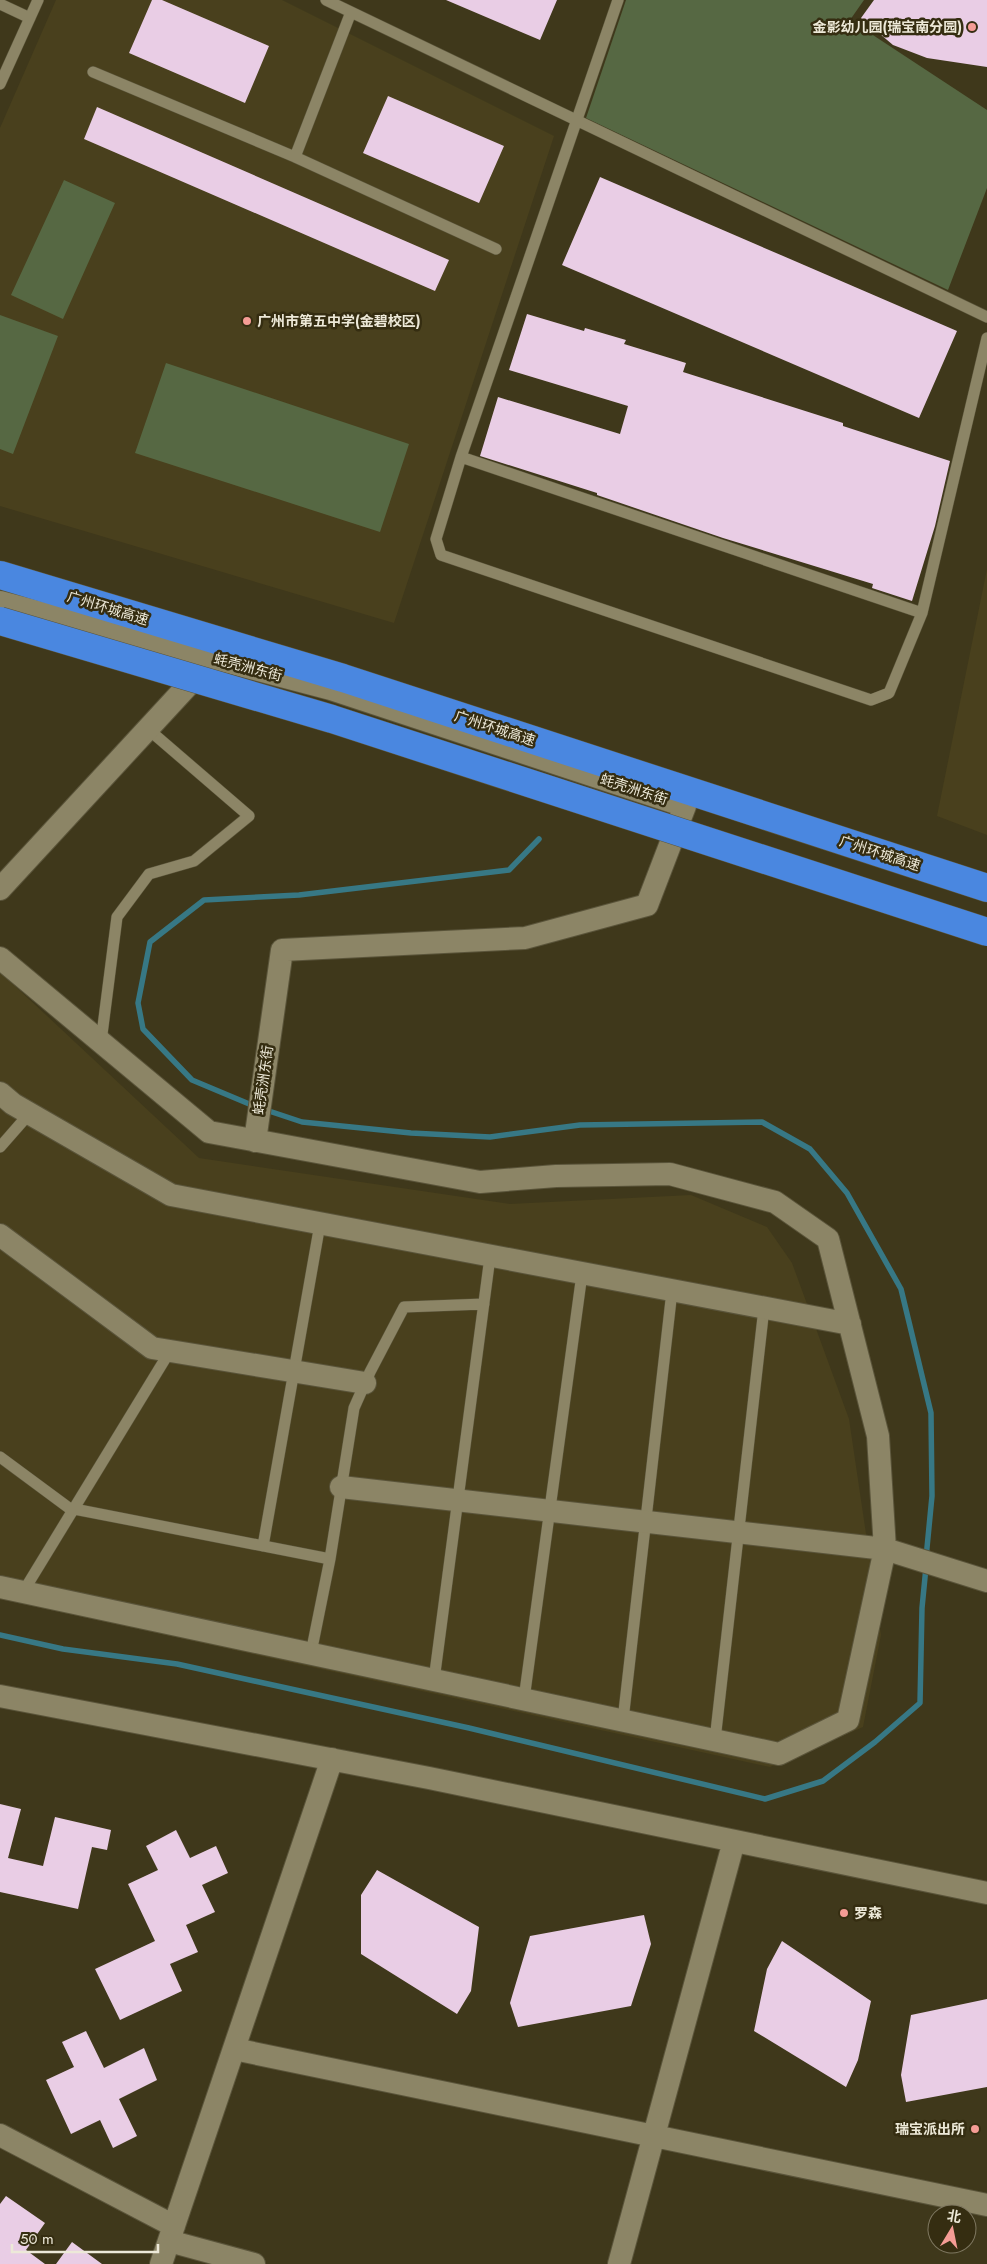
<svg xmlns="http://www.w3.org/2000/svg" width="987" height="2264" font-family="Jost,'Noto Sans SC',sans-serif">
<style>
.built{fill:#49401d}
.green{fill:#566843}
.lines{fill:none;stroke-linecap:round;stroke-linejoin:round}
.stream{stroke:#377885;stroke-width:5.5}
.building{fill:#e9cde5}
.lane-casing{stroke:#5a543a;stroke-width:12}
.street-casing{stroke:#5a543a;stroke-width:24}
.highway-casing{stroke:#5a543a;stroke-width:29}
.lane{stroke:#8c8566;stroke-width:11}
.street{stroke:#8c8566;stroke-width:22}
.highway{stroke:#4a87e0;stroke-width:28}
.highway-bridge-casing{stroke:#5a543a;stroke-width:29;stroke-linecap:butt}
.highway-bridge{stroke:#4a87e0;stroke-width:28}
.poi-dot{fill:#f59c95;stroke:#352d11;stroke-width:2}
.labels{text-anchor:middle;stroke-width:5;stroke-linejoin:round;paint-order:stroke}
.poi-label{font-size:14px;font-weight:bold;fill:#ede9d8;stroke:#352d11;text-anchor:end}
.street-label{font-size:14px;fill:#ede9d8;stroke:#352d11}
</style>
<rect width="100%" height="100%" fill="#3f381b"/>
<!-- built -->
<path class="built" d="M56,0H282L554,136L394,623L0,506V128Z
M987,569V835L937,816Z
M0,972L199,1158L510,1204L691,1195L767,1227L792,1263L849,1419L881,1635L863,1727L770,1767L0,1599Z"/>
<!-- green -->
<path class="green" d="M626,0H864L850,20L987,110V188L948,290L586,118Z
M64,180L115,203L63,319L11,295Z
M0,315L58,336L13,454L0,449Z
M166,363L409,444L380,532L135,453Z"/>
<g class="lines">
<!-- stream -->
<path class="stream" d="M254,1106L192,1080L143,1029L138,1003L150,942L204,900L299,895L509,870L539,839
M263,1109L302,1122L411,1133L490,1137L580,1125L762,1122L810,1149L847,1193L901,1289L931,1413L932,1496L926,1558
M0,1635L63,1649L177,1664L469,1728L765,1799L823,1781L875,1742L920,1703L922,1608L926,1567"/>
</g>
<!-- building -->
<path class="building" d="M152,0H162L269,46L245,103L129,53Z
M446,0H557L540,40Z
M874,0H987V67L927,58L893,45L861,18Z
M388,96L504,146L479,203L363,153Z
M97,107L449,260L435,291L84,139Z
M600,177L957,331L919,418L562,265Z
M527,314L584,331L585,328L626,340L624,344L686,363L683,372L843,423V426L950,461L935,526L912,601L872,588L873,584L723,538L597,495V493L480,456L498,397L620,434L628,406L509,370Z
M0,1804L21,1809L8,1858L43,1866L55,1817L111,1830L107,1850L92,1847L78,1909L0,1892Z
M176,1830L190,1858L216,1846L228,1873L202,1885L215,1912L186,1925L198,1952L170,1964L182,1991L120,2020L95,1969L155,1941L128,1884L158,1870L146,1846Z
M377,1870L479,1927L471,1991L457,2014L361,1954V1895Z
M644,1915L651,1944L631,2006L518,2027L510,2003L530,1936Z
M782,1941L871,2001L858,2060L846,2087L754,2031L767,1969Z
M987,1999V2087L906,2102L901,2075L911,2015Z
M86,2031L104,2068L144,2048L157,2080L119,2099L137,2136L113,2148L100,2120L71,2134L46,2080L74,2067L62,2042Z
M6,2196L45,2223L26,2250L45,2264H0V2204Z
M72,2242L102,2264H56Z"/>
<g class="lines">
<defs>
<path id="lane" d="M326,0L987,317
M618,0L461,457L436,539L441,555L871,700L889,693L922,613L987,338
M0,4L30,18
M93,72L295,157L496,249
M0,84L38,0
M295,157L351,12
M461,457L922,613
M101,1042L117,917L149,874L194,861L249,816L148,729
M0,1147L29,1114
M0,1457L69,1508L330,1559
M263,1546L320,1224
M23,1592L170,1351
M311,1653L330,1559L354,1408L370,1372L404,1307L484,1304
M434,1680L490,1257
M524,1699L582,1274
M623,1720L672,1291
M715,1740L764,1308"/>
<path id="street" d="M0,602L331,689L685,806L647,905L525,938L282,950L255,1141
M0,889L204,668
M0,958L209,1132L480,1182L556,1176L670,1174L775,1202L828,1239L878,1436L885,1549L848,1720L779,1754L0,1587
M0,1093L13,1104L171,1195L850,1324
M0,1235L152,1348L365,1383
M341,1487L885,1549L987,1581
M0,1696L429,1778L987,1893
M234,2049L987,2205
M0,2135L174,2226
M169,2241L254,2264
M161,2264L332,1759
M619,2264L734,1841"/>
<path id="highway" d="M0,575L343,678L987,888"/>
</defs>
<!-- lane casing -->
<use href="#lane" class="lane-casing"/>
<!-- street casing -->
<use href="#street" class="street-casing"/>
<!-- highway casing -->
<use href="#highway" class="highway-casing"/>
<!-- lane -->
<use href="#lane" class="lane"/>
<!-- street -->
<use href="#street" class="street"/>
<!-- highway -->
<use href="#highway" class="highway"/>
<defs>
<path id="highway-bridge" d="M0,621L332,719L987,932"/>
</defs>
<!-- highway-bridge casing -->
<use href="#highway-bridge" class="highway-bridge-casing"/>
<!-- highway-bridge -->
<use href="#highway-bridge" class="highway-bridge"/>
</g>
<!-- markers -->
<g class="poi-dot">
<circle cx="972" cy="27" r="5"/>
<circle cx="247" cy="321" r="5"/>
<circle cx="844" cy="1913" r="5"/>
<circle cx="975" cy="2129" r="5"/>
</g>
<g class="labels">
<!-- poi labels -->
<g class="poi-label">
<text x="962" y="32">金影幼儿园(瑞宝南分园)</text>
<text x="257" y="326" text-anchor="start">广州市第五中学(金碧校区)</text>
<text x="854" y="1918" text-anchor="start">罗森</text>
<text x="965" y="2134">瑞宝派出所</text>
</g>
<!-- street labels -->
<g class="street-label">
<text transform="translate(108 608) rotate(17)" y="5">广州环城高速</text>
<text transform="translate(248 667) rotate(15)" y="5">蚝壳洲东街</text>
<text transform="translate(495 728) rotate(18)" y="5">广州环城高速</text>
<text transform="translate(634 789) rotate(18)" y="5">蚝壳洲东街</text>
<text transform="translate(880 853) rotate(18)" y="5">广州环城高速</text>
<text transform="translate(263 1080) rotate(-82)" y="5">蚝壳洲东街</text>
</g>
</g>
<!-- north arrow -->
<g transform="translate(952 2229) rotate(10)"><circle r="24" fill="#352d11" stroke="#7f7861"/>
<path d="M0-4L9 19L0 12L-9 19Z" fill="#f59c95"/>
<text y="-8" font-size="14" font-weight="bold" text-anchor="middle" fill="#ede9d8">北</text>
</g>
<!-- scale -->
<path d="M12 2244v8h146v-8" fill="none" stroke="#ede9d8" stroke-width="2.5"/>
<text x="20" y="2244" font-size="15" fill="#ede9d8" stroke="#352d11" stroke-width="4" paint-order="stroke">50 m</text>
</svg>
